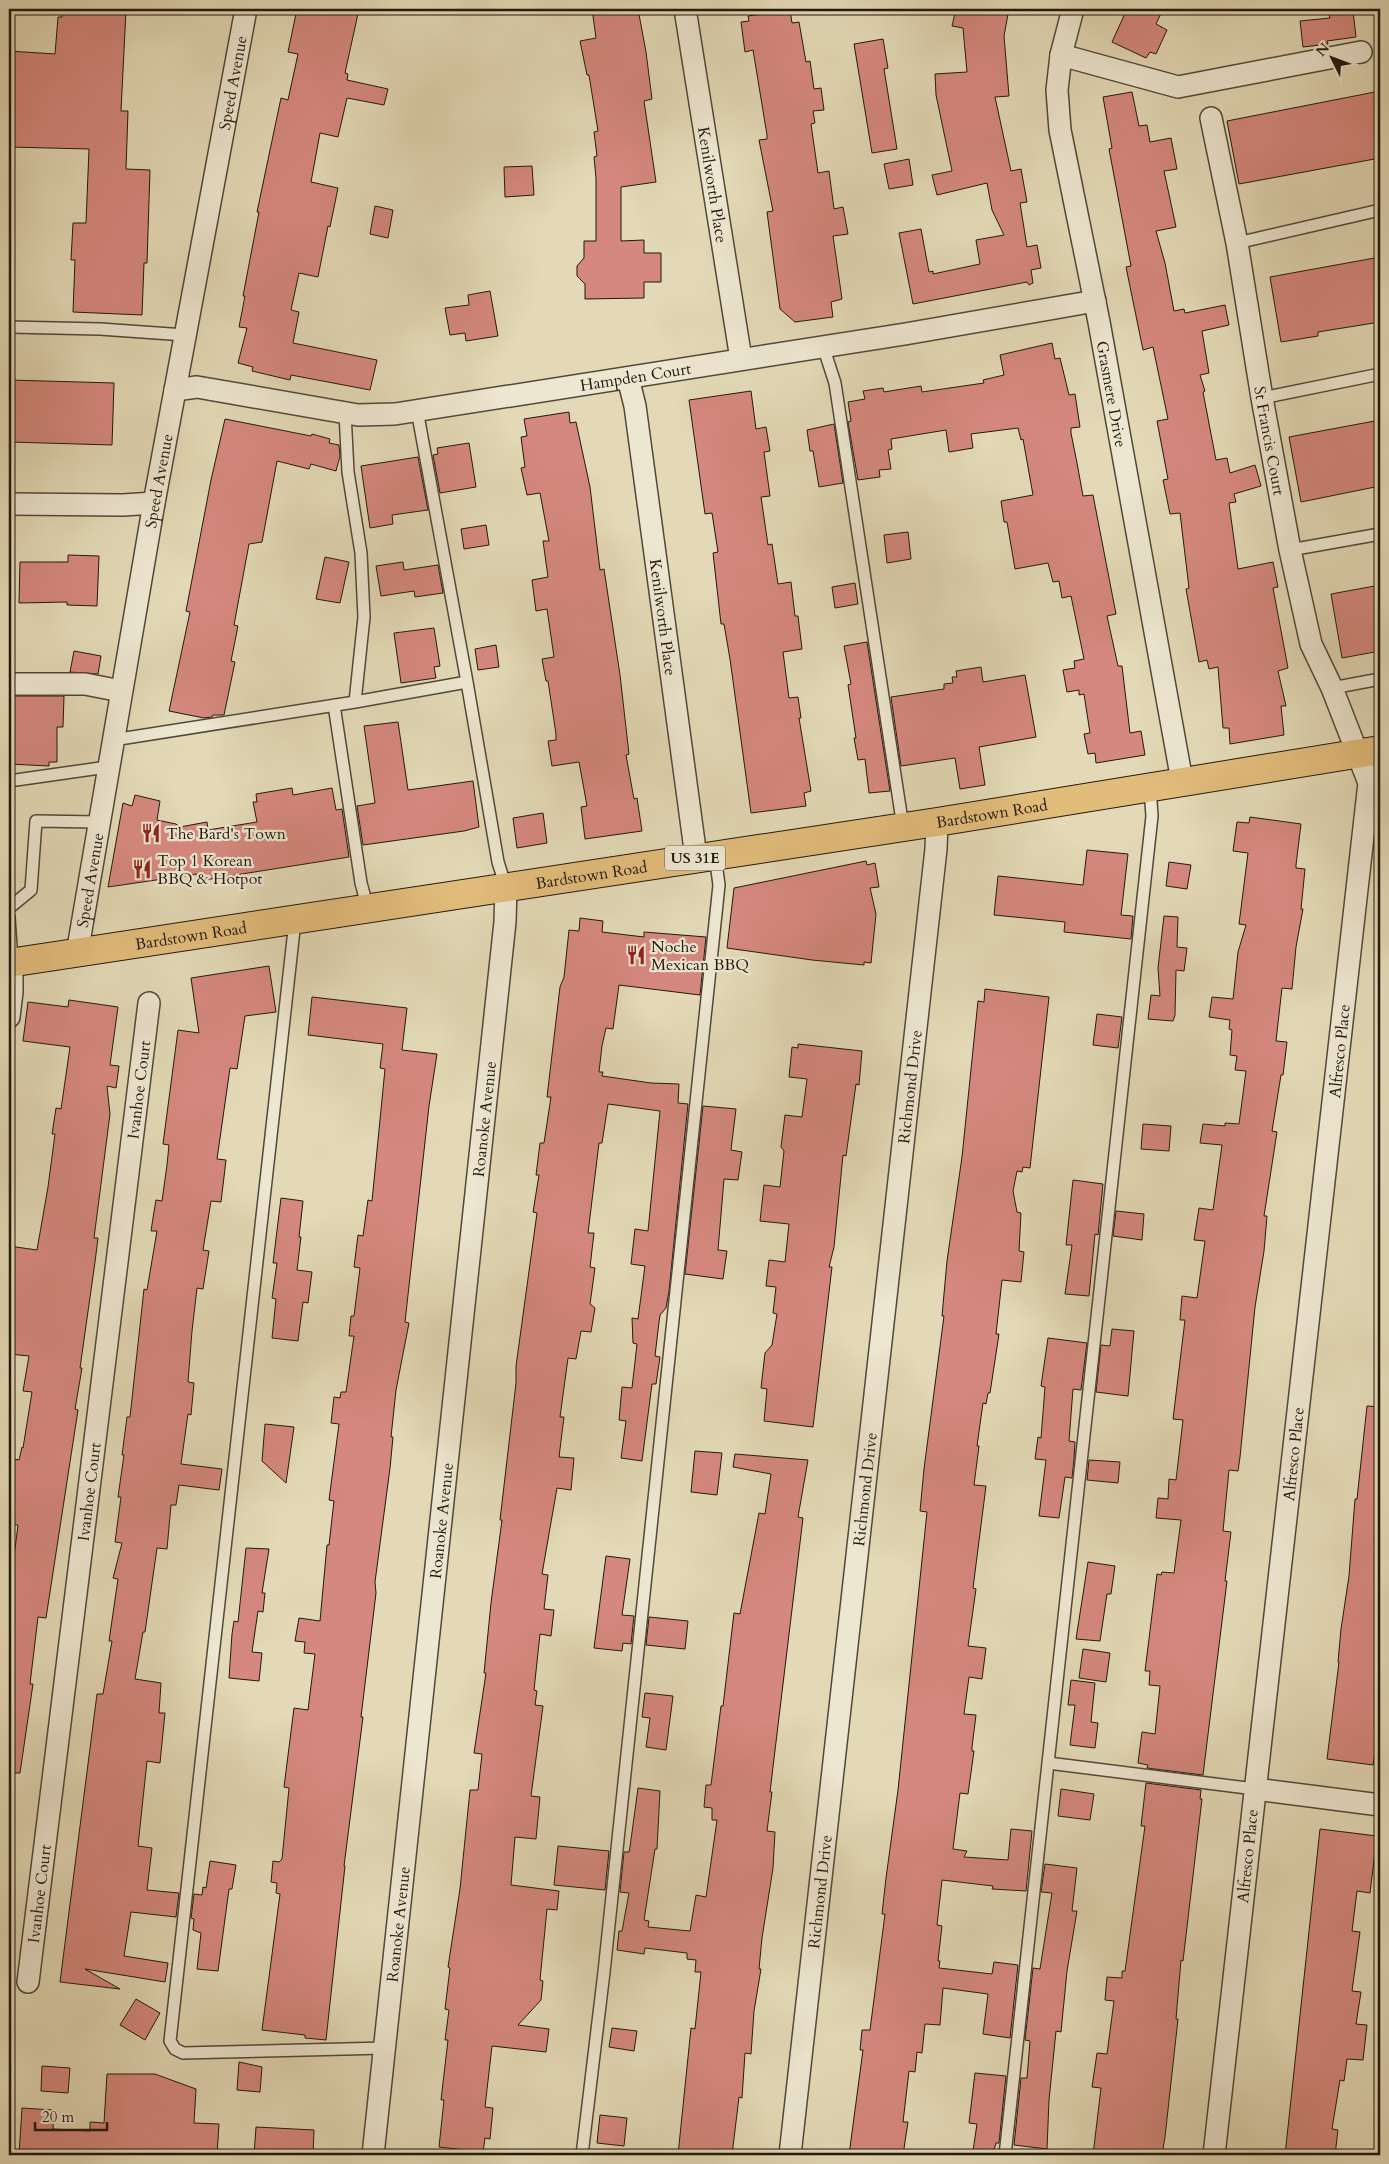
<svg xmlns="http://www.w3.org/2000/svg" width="1389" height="2164" font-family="Cardo,serif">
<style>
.building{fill:#d5887e;stroke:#21180e}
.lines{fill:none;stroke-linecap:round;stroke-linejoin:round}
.service-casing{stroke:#524838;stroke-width:14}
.minor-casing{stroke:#524838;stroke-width:24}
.primary-casing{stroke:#21180e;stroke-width:30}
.service{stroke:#ede6d0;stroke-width:11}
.minor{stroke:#ede6d0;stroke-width:21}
.primary{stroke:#e2bc7b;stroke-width:28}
.labels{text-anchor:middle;stroke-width:4.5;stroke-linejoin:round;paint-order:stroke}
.shield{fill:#ede6d0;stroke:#5e5648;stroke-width:1}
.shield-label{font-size:15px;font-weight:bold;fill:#21180e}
.street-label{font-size:16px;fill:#21180e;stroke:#ede6d0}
.poi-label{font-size:16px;fill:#21180e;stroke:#ede6d0;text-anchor:start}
</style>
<rect width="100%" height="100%" fill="#e3d9b6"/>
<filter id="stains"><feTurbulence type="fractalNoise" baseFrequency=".004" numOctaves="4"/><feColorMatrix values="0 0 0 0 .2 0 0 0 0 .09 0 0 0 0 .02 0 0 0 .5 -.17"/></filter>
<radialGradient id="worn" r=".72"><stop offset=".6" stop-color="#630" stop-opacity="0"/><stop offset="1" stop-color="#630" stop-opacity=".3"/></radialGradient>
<!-- building -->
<path class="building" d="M62,9L126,10L121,111H128L126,169L150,170L147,263H144L142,315L73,312L75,260H71L73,223H86L89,149L9,147V51L55,54L58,17H62Z
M297,9H359L345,73L348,74L347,80L388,89L384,105L347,98L338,137L320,133L311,182L338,188L330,227L328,226L318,277L299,273L291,310L299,312L293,343L377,360L370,390L291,375L290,380L252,371L253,367L238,363L247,328L239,327L245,296H243L259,212H257L281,98L288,100L298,54L288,52Z
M592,9H638L646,52L652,99L644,101L656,182L621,187V241L644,240V253H661V282H644V298L585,299V284L577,276V266L584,258V241H596V178L594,157L597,156L594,132L598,131L589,75H587L580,41L596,38Z
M956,9H1009L1004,36L1009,96L995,97L1011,171L1021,169L1027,202L1020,203L1027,247L1037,245L1041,268L1031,270L1033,283L1029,285L1027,282L913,304L899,233L921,229L929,272L933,271V274L980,264L976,240L1004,235L992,210L987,183L937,195L932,175L952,171L936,95L935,74L967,72L963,28L952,26Z
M1127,9H1163L1156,24L1167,30L1156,54L1150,52L1146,58L1112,42Z
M790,10L792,23L799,22L806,62L810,61L814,89L821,88L824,110L813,111L815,123L811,124L818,173L829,171L834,209L843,207L848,234L833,236L842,299L831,302L833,317L795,322L780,309L767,212L773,211L759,140L767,139V135L753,50L745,52L741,22L749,21L748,16Z
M1353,11L1356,37L1327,41L1328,44L1303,47L1300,21L1330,18L1329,14Z
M883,39L888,68L884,69L897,149L872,153L854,44Z
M1380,91V158L1239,184L1227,121Z
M1132,92L1139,126L1147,125L1150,142L1171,138L1177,169L1164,171L1176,227L1156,231L1165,263L1174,311L1184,309L1185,313L1225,305L1229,325L1202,331L1209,373L1200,375L1205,391L1203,392L1216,460L1227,458L1230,473L1255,465L1261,486L1234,494L1236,502L1229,503L1238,569L1273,562L1278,587L1273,588L1288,668L1278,671L1286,706H1281L1284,735L1230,744L1229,728H1223L1218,667L1209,669L1207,660L1199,662L1186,589L1189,588L1180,513L1170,514L1163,480L1168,479L1157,421L1168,419L1153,347L1143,350L1126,267L1131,266L1109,149L1112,148L1103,97Z
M909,159L913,185L889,189L884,164Z
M532,166L534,195L505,197L504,167Z
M375,206L393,210L388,238L370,234Z
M1380,257V322L1318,332V336L1281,342L1270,277Z
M490,291L498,336L466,341L465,333L450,335L445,308L469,305L468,295Z
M1052,343L1055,359L1060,358L1069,395L1075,394L1080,427L1071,428V433L1077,463L1083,496L1093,495L1116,614L1107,616L1118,666H1122L1130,733L1141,731L1145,755L1096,763L1095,753L1088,754L1084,734L1090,733L1084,694L1079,695V690L1067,692L1063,670L1075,668L1074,661L1084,659L1071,596L1062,598L1059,581L1053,582L1048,563L1015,569L1007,522H1004L1001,501L1033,495L1023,439L1021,440L1018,428L971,434L973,448L949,452L946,430L891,439L892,449L888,450L891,469L879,470L880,477L858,480L848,422L851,421L848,402L865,399L863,391L883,388L884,392L921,386L922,392L984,383L983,380L1004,375L1000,355Z
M9,380L114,383L112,445L9,442Z
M751,391L756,429L766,427L770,451L764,452L770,496L761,497L768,545L772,544L778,584L791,582L795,616H798L802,649L783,652L789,698L798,697L801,718H799L811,791L804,793L806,806L751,813L730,659L724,624H721L713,553L718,552L712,513L705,514L689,400Z
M569,412L570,423L576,422L590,487L600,570L604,569L620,675L629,754L626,755L634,799L637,798L642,831L585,839L581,807L587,806L579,762L552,766L548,741L556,740V734L548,681H546L542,659L554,657L547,609L536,611L532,580L548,577L543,541H549L540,493L527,495L521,468L525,467L521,437L527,436L524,419Z
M225,419L311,436L312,434L330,439L329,443L339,445L340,456L336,471L311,464L309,469L277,461L262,542L249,544L234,625L238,626L231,661L235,662L224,715H213L212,717L204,718L169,711L190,612L186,611L211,480Z
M1380,420V486L1301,502L1289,437Z
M834,424L843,483L819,487L813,451H810L807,430Z
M469,443L476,487L440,493L433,455L438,454L437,448Z
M418,457L428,510L392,515L393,524L370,528L361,466Z
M486,525L489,545L464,549L461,529Z
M908,532L911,559L887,563L884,535Z
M68,555L99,556L97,606L67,605V602L19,603L20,562H68Z
M325,557L349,562L340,603L316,599Z
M403,562L404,570L438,565L443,593L415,597L414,591L381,596L376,566Z
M855,583L858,604L835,608L832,587Z
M1380,585V651L1342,658L1331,594Z
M434,628L440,666L434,667L436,678L401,683L394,633Z
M867,642L890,791L869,793L865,759L858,760L854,738H856L848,685L851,684L844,646Z
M496,645L499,667L478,670L475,649Z
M74,651L101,656L98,674L70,672Z
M981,667L983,682L1025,675L1036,737L979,747L985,785L960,789L955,758L901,766L891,697L944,689V684L953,683L952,677H957L956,671Z
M9,696H64L63,727H57V762H49V766L9,764Z
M398,722L408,790L473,781L479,827L464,831L363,845L357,806L375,803L364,726Z
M292,788L293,795L332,788L336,810L342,809L349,857L198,881L197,874L108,887L123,803L132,806L135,795L160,801L157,820L176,824L180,827L207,822L208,830L257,822L253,802H257L256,794Z
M543,813L547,843L517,848L513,818Z
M1250,817L1301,824L1296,865V868L1305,869L1301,909H1303L1296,947L1292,989L1282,988L1276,1041L1287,1042L1283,1075H1281L1272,1131L1277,1132L1264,1216H1267L1264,1251L1255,1307L1240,1457L1238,1471L1229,1470L1223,1531L1231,1532L1225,1581H1227L1203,1775L1147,1768L1148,1765L1138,1763L1142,1732L1155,1734L1160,1686L1149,1685L1150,1671H1145L1157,1574L1161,1575L1162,1572L1174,1573L1181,1520L1156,1518L1158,1498L1168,1499L1169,1479L1176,1480L1183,1420L1173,1419L1185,1320H1180L1182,1296L1197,1298L1205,1241L1194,1240L1199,1208L1213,1210L1222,1145L1200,1143L1203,1124L1225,1126V1123L1239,1124L1246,1071L1235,1070L1237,1056L1230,1055L1232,1030L1229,1029L1230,1020L1209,1017L1212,997L1233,999L1238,952L1246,925L1239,924L1248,853L1233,851L1237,822L1249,823Z
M1087,850L1128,854L1121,915L1133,916L1131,939L1064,932L1065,922L994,915L998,876L1083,885Z
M866,861L867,865L875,863L879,887L870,888L876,914L871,963L864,962V965L812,960L727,948L734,888Z
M1169,862L1191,865L1187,889L1166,886Z
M1164,916L1178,917L1177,947L1187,948L1184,971L1176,970L1175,1015L1173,1021L1148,1019L1151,995L1160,996L1158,968Z
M580,918L603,921L602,932L644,937V932L706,937L700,995L619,985L613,1029L606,1028L602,1046L599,1072H603L602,1076L651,1083L679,1084L678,1103L688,1104L669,1291L666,1308L660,1315L659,1322L655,1356L660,1357L656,1384H652L642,1461L621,1458L626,1421L619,1420L622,1387L632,1388L637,1344L633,1343L632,1318L638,1319L645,1266L631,1264L635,1229L648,1231L660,1111L608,1104L602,1143H599L588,1233H594L590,1267L595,1268L590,1304L595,1308L591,1332L581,1331L576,1359L568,1358L560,1417H564L559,1457L574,1458L571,1490L557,1488L542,1574L548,1575L544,1609L554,1610L551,1636L540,1634L534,1690L537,1691L535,1705L543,1706L531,1796L540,1797L536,1839L515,1837L511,1885L559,1891L557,1910L547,1909L540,1980L543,1981L541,2000L518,2025L549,2029L546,2052L492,2046L485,2107L493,2108L490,2139L485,2138L483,2152L439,2147L444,2100H441L448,2040H445L449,2010L445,2009L450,1968L448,1967L460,1889L470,1790H478L482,1754L474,1753L486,1673H484L491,1603L502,1520H500L516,1383V1366L537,1213L533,1212L539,1175H536L540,1143H544L551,1097H547L560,987L564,977L569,930L579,931Z
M269,966L276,1012L245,1016L237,1069L230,1068L217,1159L226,1160L221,1202L211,1201L203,1250L209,1251L203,1289L197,1288L192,1331L188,1382L194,1383L191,1415L188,1414L181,1464L222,1469L219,1490L179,1485L176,1505H171L167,1549L157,1548L145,1632H143L135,1679L161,1683L159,1713H165L160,1763L147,1761L138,1846L152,1848L147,1890L179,1893L176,1917L131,1912L124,1956L168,1963L165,1982L85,1969L120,1989L60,1982L97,1694H103L112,1641H109L118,1579L113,1578L122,1543L115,1542L121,1497H118L124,1455H122L127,1417H130L144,1289L147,1290L157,1231H151L153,1218L156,1200L162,1201L167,1165L169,1145L163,1144L178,1030L199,1033L191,978Z
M985,989L1049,997L1030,1168L1023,1167L1022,1172L1017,1171L1013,1191L1017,1212L1021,1213L1019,1251L1024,1252L1021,1282L1002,1280L996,1334H999L990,1393H988L986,1404L983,1403L977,1446H979L974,1485L986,1486L973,1588L976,1589L968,1646L986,1648L982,1679L969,1677L964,1714L976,1715L972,1747V1751H974L968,1794L960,1793L953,1849L967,1851L964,1857L1008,1860L1011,1829L1032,1831L1026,1891L992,1889L993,1886L942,1880L937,1925L942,1926L938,1961H940L939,1968L992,1974L994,1962L1018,1965L1010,2038L983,2034L988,1994L943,1988L940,2025L925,2024L922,2053L917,2052L915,2072L909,2071L903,2122H908L903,2155H849L863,2050H860L862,2030H870L885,1914H882L886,1878L898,1790L927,1512L920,1511L924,1469L944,1316H942L947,1261L962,1157L978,1001L984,1002Z
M312,997L407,1008L402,1050L437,1054L429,1106L405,1322L409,1323L396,1390L391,1437H393L390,1468L375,1582L376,1593L361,1717H363L344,1866H345L326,2040L305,2038V2035L262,2030L280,1894L276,1893L277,1883L271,1882L273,1861L279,1862L282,1859L289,1788L284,1787L294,1708L308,1710L315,1654L304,1653L305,1642L295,1641L299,1618L320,1621L327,1545H329L334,1501L329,1500L339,1424L331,1423L334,1397L340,1398L341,1392H346L354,1336H349L351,1316H354L360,1268L354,1267L358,1235L363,1236L368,1200L372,1201L385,1069L380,1068L383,1044L308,1035Z
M69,1000L118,1007L110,1065L119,1066L116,1088L107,1086L110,1114L94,1238H98L95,1262L80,1368H82L75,1409L78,1410L46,1618L38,1617L30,1684H33L20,1773H9V1596L18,1525L9,1524V1490L14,1459L19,1460L22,1447L23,1448L32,1392L23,1391L29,1356L9,1354V1246L37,1250L48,1187L55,1134H52L56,1108L61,1109L70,1047L23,1041L28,1002L68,1007Z
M1097,1014L1122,1017L1118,1048L1093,1045Z
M798,1044L862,1051L859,1085L856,1084L846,1156L843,1155L834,1247L829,1267H832L813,1427L764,1421L767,1389L761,1388L765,1353L772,1345L777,1314L773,1313L776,1287L766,1286L769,1260L785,1262L789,1224L760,1221L764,1185L780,1187L784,1151L781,1147L785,1115L802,1117L807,1079L789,1077L792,1047L798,1048Z
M703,1106L736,1109L731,1150L742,1152L738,1180L724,1179L718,1250L727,1251L723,1279L685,1274Z
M1143,1124L1171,1126L1169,1151L1141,1149Z
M1073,1180L1103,1184L1098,1235L1095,1234L1089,1296L1065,1294L1072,1245H1066Z
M281,1198L303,1201L299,1237H301L297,1270L312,1272L308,1303L303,1302L298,1341L272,1338L276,1299L272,1298L277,1263H273Z
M1116,1211L1144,1214L1142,1240L1113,1236Z
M1112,1329L1134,1331L1128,1396L1096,1392L1101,1345L1110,1346Z
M1048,1338L1087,1343L1081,1390L1073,1389L1069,1441L1075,1442L1074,1459L1072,1478L1065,1477L1059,1518L1039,1516L1046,1460L1035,1459L1038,1437L1041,1438L1045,1387L1041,1386Z
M1367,1406L1380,1407V1701L1376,1733H1380V1755L1375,1754L1373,1765L1327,1759L1339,1662H1338L1341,1629L1349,1576L1355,1499H1357Z
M265,1424L294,1427L286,1483L262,1461Z
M695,1451L722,1453L717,1495L691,1492Z
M735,1454L808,1460L798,1517L803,1518L770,1792H772L767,1831L775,1832L773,1868L762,1938L759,1969H761L754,2011L751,2054L745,2053L742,2098L739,2097L732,2155H678L691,2028L695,2029L701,1972H695L696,1960L687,1959V1953L645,1948L644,1954L617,1950L619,1931H622L629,1893L620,1892L624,1852H629L630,1847L638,1788L660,1791L657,1849H655L644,1920L649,1921L648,1927L690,1931L696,1895L706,1897L717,1820H712V1808L704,1807L706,1785H711L721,1706H723L734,1613L740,1614L759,1513L765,1514L771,1474L733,1467Z
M1089,1460L1120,1462L1118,1483L1087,1480Z
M246,1548L269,1549L262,1593H265L263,1612L258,1611L252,1652L262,1653L259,1681L229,1678L232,1634L234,1621L238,1622Z
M606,1556L630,1559L622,1615L634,1616L631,1644L623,1643L622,1651L594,1648Z
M1088,1562L1115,1566L1111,1594H1107L1100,1641L1076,1639Z
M649,1617L688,1621L685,1649L646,1645Z
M1083,1649L1110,1653L1106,1682L1079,1678Z
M1071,1680L1095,1683L1091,1722L1098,1723L1095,1748L1070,1745L1075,1705H1068Z
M645,1693L673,1696L666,1750L646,1747L650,1718L642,1717Z
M1146,1783L1201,1790L1200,1799H1202L1183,1961L1181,1960L1176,2019H1178L1165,2137L1162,2155H1093L1101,2088L1092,2087L1097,2053L1107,2054L1114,2001L1105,2000L1107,1977L1122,1978V1971H1125L1145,1826H1141Z
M1061,1789L1094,1794L1090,1820L1058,1816Z
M1320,1829L1377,1836L1370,1893L1357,1891L1352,1931L1360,1932L1352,1991L1361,1992L1356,2024L1367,2025L1363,2060L1347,2059L1344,2081L1340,2080L1332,2129L1338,2130L1335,2155H1285Z
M558,1846L609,1851L605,1890L554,1885Z
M210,1861L236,1865L232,1889H229L218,1971L197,1969L201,1933L193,1930L194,1919L191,1918L194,1894L202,1895L203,1887L206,1888Z
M1045,1864L1077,1868L1072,1911H1077L1067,1971L1061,2032L1056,2031L1049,2100L1047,2149L1014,2145L1021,2078H1027L1030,2041L1025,2040L1033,1968L1040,1969L1052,1893L1041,1892Z
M136,1999L160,2013L145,2040L120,2025Z
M612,2028L637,2031L634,2051L609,2047Z
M239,2062L262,2067L260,2092L237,2090Z
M42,2066L70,2068L68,2093L41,2091Z
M975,2073L1006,2076L999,2143H996L993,2153L973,2151L977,2124L969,2123Z
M107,2074H155L196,2089L194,2123L219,2124L217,2155H19L22,2108L54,2110L53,2129L90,2131V2122L104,2123Z
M600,2115L627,2118L624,2146L597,2143Z
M256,2127L314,2130L313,2155H254Z"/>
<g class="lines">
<defs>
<path id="service" d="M1237,243L1380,210
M9,327L100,329L185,335
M823,346L835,383L903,827
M1262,398L1380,374
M417,410L467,682L498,862L506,887
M345,413L348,472L361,553L364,617L355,702
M1290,550L1380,534
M1332,688L1380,679
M334,705L361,883L368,909
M113,740L355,702L467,682
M9,781L107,767
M9,908L31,890L36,821L98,822
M9,917L12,962
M295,921L170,2041L175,2049L183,2053L385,2048
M1048,1763L1255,1789
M582,2155L604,1972L719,885L715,855
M1005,2155L1152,816L1150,788"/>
<g id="minor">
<path id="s1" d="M685,9L741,359"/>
<path id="s2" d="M1073,9L1061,55L1057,90L1060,130L1099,322L1182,781"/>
<path d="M1061,55L1178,87L1361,52"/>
<path id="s3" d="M1211,118L1237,243L1262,398L1290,550L1311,644L1332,688L1369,783L1214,2155"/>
<path id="s4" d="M628,378L635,406L696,857"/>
<path id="s5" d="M175,390L197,387L358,415L395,414L905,334L1095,301"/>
<path d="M9,504L123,505L154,503"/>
<path d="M9,684H85L121,691"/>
<path id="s6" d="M77,954L154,503L246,9"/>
<path d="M9,1017L12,992V962"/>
<path d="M1255,1789L1380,1805"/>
<path id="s7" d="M28,1982L149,1003"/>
<path id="s8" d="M373,2155L505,922L506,887"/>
<path id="s9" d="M790,2155L936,849L937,822"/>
</g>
<g id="primary">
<path id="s10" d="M9,963L937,822L1380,750"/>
</g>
</defs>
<!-- service casing -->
<use href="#service" class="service-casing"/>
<!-- minor casing -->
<use href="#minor" class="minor-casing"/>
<!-- primary casing -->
<use href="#primary" class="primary-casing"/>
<!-- service -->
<use href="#service" class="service"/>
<!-- minor -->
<use href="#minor" class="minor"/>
<!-- primary -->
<use href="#primary" class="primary"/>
</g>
<!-- icons -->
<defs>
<symbol id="restaurant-bare" viewBox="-9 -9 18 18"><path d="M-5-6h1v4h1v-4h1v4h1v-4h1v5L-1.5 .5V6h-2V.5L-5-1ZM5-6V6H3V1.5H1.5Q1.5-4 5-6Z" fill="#8f2418" stroke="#ede6d0" stroke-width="2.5" paint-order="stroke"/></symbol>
</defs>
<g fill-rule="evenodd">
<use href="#restaurant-bare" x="137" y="819" width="28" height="28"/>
<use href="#restaurant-bare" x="128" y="855" width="28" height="28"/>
<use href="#restaurant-bare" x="622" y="941" width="28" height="28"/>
</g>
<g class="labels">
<!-- shield labels -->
<rect class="shield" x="665" y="845.5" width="60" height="25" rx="4"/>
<g class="shield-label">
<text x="695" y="863">US 31E</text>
</g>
<!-- street labels -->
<g class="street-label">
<text dy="6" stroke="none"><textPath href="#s6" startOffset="885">Speed Avenue</textPath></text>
<text dy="6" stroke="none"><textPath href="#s1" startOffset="178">Kenilworth Place</textPath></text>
<text dy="6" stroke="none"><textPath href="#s5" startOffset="466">Hampden Court</textPath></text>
<text dy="6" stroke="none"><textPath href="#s2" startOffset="392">Grasmere Drive</textPath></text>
<text dy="6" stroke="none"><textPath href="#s3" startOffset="328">St Francis Court</textPath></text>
<text dy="6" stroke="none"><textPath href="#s6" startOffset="480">Speed Avenue</textPath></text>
<text dy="6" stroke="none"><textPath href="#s4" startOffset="242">Kenilworth Place</textPath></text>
<text dy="6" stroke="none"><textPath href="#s10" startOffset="994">Bardstown Road</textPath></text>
<text dy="6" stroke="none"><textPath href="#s10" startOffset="589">Bardstown Road</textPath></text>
<text dy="6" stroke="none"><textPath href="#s6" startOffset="75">Speed Avenue</textPath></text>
<text dy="6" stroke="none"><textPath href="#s10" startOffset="184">Bardstown Road</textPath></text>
<text transform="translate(1339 1051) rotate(-84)" y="6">Alfresco Place</text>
<text dy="6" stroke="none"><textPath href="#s9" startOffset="1075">Richmond Drive</textPath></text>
<text dy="6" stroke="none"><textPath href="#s7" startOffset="899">Ivanhoe Court</textPath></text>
<text dy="6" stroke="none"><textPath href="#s8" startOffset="1042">Roanoke Avenue</textPath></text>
<text transform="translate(1293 1454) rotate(-84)" y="6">Alfresco Place</text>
<text dy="6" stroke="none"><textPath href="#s9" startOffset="670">Richmond Drive</textPath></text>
<text dy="6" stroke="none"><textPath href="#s7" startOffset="494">Ivanhoe Court</textPath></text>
<text dy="6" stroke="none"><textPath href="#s8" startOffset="638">Roanoke Avenue</textPath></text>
<text transform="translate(1247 1856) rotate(-84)" y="6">Alfresco Place</text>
<text dy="6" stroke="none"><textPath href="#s9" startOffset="265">Richmond Drive</textPath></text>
<text dy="6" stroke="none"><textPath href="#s7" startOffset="89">Ivanhoe Court</textPath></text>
<text dy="6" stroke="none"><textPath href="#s8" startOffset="232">Roanoke Avenue</textPath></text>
</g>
<!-- poi labels -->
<g class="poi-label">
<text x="166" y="839">The Bard's Town</text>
<text x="157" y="866">Top 1 Korean<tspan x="157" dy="18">BBQ &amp; Hotpot</tspan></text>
<text x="651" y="952">Noche<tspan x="651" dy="18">Mexican BBQ</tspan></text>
</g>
</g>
<!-- margin -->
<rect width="1389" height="2164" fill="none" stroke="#e3d9b6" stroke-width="30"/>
<rect x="10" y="10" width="1369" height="2144" fill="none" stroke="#21180e" stroke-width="2.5"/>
<rect x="15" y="15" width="1359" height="2134" fill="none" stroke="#21180e"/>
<!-- north arrow -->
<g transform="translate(1332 58) rotate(312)" stroke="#ede6d0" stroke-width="4" paint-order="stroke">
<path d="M0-4L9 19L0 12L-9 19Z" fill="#21180e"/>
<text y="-8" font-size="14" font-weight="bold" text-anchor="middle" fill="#21180e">N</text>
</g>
<!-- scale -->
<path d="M35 2122v8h72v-8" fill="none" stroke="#21180e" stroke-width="2.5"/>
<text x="42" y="2122" font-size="15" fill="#21180e" stroke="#ede6d0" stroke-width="4" paint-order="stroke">20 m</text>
<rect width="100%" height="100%" filter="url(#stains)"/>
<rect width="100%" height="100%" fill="url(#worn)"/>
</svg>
